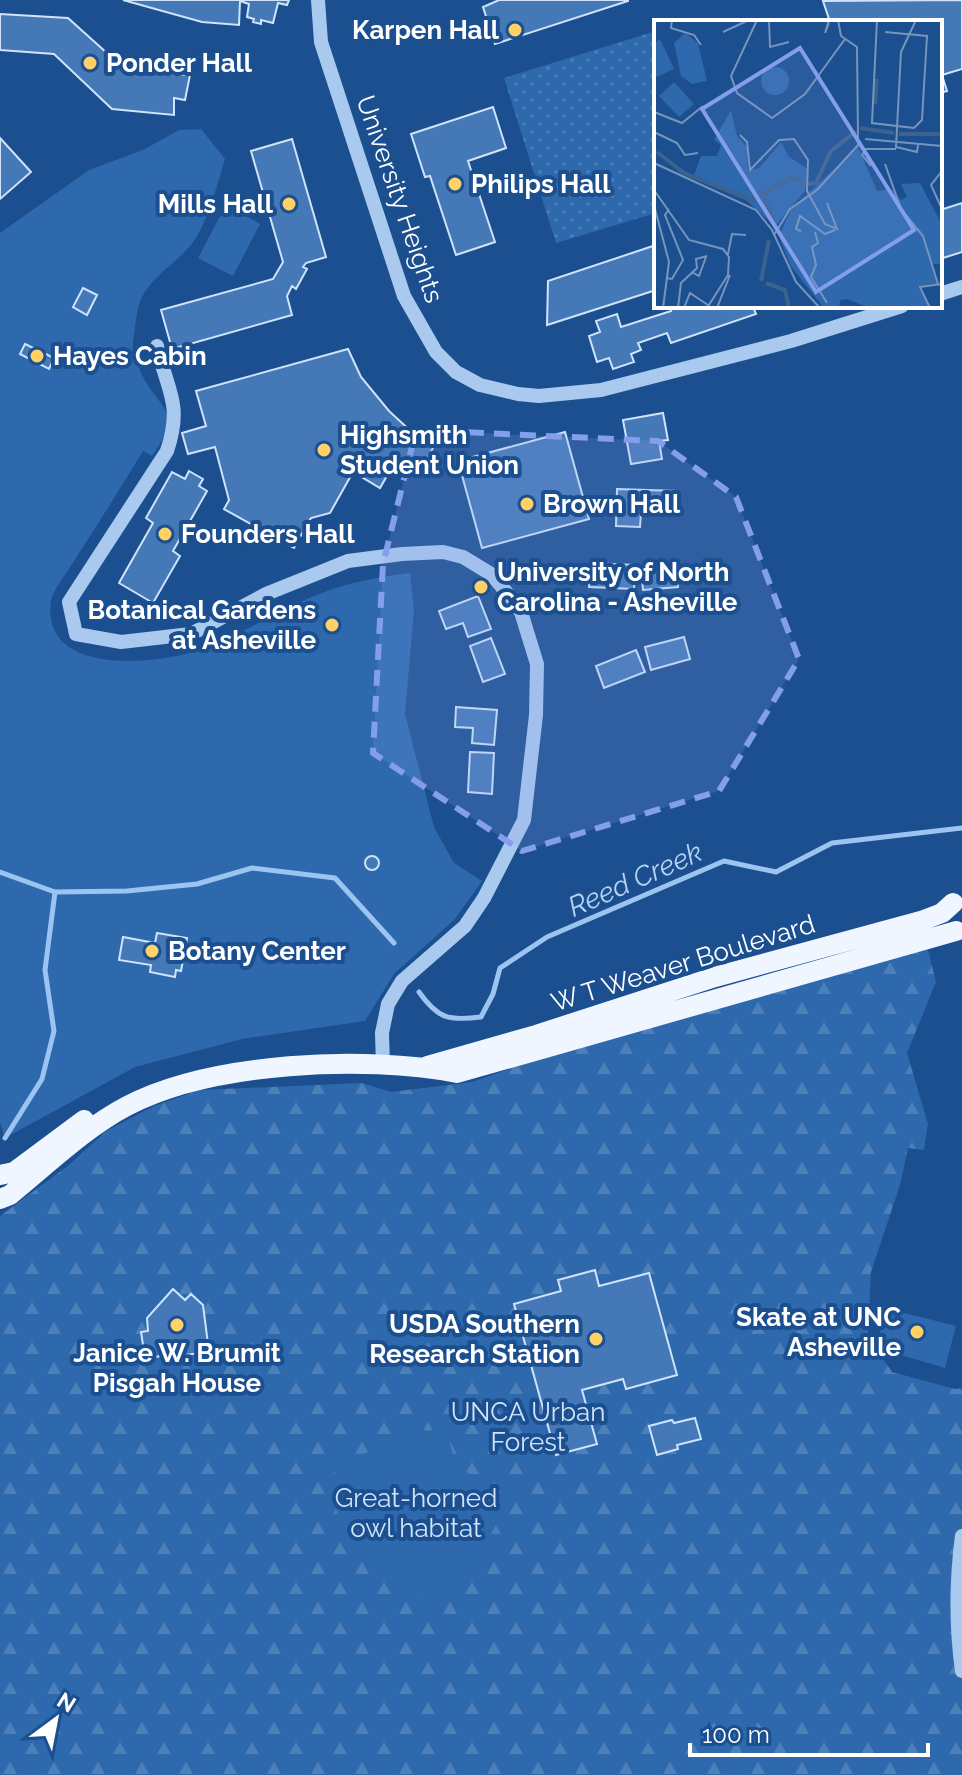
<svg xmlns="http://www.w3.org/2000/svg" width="962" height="1775" font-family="Raleway,sans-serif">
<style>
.grass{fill:url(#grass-dots)}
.forest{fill:url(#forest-firs)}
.green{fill:#2e69ad}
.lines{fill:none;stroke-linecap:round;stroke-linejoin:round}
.stream{stroke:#9cc4f0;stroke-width:5}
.building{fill:#4478b7;stroke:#cfe3fa;stroke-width:2}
.minor{stroke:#a9c9ee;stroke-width:14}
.major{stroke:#f0f6ff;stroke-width:20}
.marked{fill:#839eea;fill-opacity:0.2;stroke:#839eea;stroke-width:6;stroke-dasharray:16 10;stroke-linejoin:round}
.poi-dot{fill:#ffd166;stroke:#1b4f8f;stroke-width:3}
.labels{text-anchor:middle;stroke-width:8;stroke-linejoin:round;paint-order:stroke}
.poi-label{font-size:26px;font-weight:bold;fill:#fff;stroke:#1b4f8f;text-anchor:start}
.street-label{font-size:26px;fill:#fff;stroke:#1b4f8f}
.park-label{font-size:26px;fill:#cfe3fa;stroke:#1b4f8f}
.water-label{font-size:28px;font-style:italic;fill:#b5d3f5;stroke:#1b4f8f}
.inset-river{fill:none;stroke:#3c6290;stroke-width:4}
.inset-road{fill:none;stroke:#7695bc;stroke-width:2}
.view{fill:#839eea;fill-opacity:0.15;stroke:#839eea;stroke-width:4}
.inset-edge{fill:none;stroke:#fff;stroke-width:4}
</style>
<defs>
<pattern id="grass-dots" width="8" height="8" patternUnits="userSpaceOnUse" patternTransform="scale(2)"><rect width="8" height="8" fill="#2e69ad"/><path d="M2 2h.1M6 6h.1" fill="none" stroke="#4d80b9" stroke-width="1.8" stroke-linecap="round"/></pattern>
<pattern id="forest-firs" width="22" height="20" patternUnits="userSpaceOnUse" patternTransform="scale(2)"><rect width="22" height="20" fill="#2e69ad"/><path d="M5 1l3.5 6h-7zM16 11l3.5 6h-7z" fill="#4d80b9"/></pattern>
</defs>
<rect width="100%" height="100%" fill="#1b4f8f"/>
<!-- grass -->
<path class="grass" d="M656,31V213L556,243L504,78Z"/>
<!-- forest -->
<path class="forest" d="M927,946L936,982L907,1053L928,1124L924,1150L908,1148L900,1185L871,1272L868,1336L892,1372L955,1389L962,1388V1775H0V1216L69,1165L106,1131L154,1106L200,1090L362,1083L391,1092L472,1082L681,1009Z"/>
<!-- green -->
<path class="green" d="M201,129L225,159C217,185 208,223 191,245C176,263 151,277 141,299C136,311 135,329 133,342C132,350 136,358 138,365C153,409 188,405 152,456L143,451C120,489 96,527 72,564C66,575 53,589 51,601C41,673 145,665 189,653C240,638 287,603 339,587C362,580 386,576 410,573L414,610L405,714L434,827L454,863L482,881L455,919L394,974L365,1021L242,1039L135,1067L5,1138L0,1123V233L89,170L143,150L179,130Z
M226,205L260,224L233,276L198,258Z
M885,1308L956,1326L945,1368L887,1351L879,1338Z
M408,1425L427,1431L440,1428L447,1431C449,1439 451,1449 454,1457C463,1476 487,1482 500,1496L497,1523L469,1574L459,1604C449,1601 438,1600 428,1596C393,1583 338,1541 335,1501C334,1488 335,1475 335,1463L393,1444Z"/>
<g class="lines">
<!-- stream -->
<path class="stream" d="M0,872L55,892L127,891L197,884L252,868L335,878L394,943
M419,992C438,1019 449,1021 481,1017L493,994L500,968L547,937L724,861L776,872L832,843L962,828
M5,1138L42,1079L54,1031L45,970L55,892"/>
</g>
<!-- building -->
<path class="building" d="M123,0H289L287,5L278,3L273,23L261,20V24L253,22L254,19L247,17L249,4L240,1L239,25L202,22Z
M499,0H628V1L495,44L483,7Z
M962,0V69L942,75L947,91L940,93V22H830L823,1Z
M0,14L68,18L128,72L190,75L185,100L174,98V115L112,109L54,54L0,50Z
M493,107L506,148L468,161L495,242L456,255L430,176L425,177L411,134Z
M0,138L31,172L0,199Z
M292,139L326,257L306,263L303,267L307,269L296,289L292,286L287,296L292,315L172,349L161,310L273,279L283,262L251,151Z
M962,203V252L940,259V210Z
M656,245V290L547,325L548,281Z
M83,288L97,295L87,315L73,307Z
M670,306H755L753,307L756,314L671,343L667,333L638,343L641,350L631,354L634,362L613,369L609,358L597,362L589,336L600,332L596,321L617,314L621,327L671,311Z
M25,344L54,358L49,369L20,354Z
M348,349L361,377L389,411L415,435L434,446L419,474L396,460L380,488L353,472L330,513L311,518L294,548L224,509L229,500L215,447L188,454L182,433L206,426L196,391Z
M663,413L668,440L659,441L662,459L631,464L623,420Z
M565,432L589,519L482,548L458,461Z
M189,471L203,479L199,486L207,491L173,551L180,556L153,603L119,583L153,523L146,518L172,472L185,479Z
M617,489L677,491V514L641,513L640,527L616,526Z
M590,563L635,565L634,589L589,587Z
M676,564L678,587L643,590L641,566Z
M478,596L491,629L468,637L463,623L446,629L439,611Z
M684,637L690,659L651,670L645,647Z
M491,638L505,674L483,682L470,646Z
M636,650L645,672L604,688L596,666Z
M456,707L497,710L494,745L472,743L473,728L455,727Z
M470,752L494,753L492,794L468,792Z
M365 863a7 7 0 1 1 14 0a7 7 0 1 1-14 0Z
M157,933L187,938L181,971L176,970L175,977L150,972L151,965L119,960L123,937L155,943Z
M595,1270L599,1286L649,1273L677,1375L626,1389L623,1379L582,1390L597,1444L556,1455L514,1304L561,1291L558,1280Z
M173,1289L185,1300L191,1294L203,1305L209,1352L185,1355L184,1349L162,1351V1356L145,1358L141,1332L148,1331L147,1318Z
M695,1418L701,1439L677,1445L678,1449L657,1455L649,1426L672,1420L674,1423Z"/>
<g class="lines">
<!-- minor -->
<path class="minor" d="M318,0L321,42L404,296L436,352L456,372L480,385L518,394L539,396L601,390L791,341L902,306
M940,294L962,287
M157,346C167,391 183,403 167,451L69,602L76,634L121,642L191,634L266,594L348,561L402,554L443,552L463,557L491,574L513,600L521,612L537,664L536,715L524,820L484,898L465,926L402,981L388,1004L382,1033L383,1066
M962,1536C956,1581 956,1627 962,1671"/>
<!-- major -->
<path class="major" d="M427,1066L536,1035L715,977L921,921L942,913L953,903
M0,1175L14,1172L84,1120
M0,1199L10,1195C47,1165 85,1128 127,1106C211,1062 365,1055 457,1073L956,931"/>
</g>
<!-- marked area -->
<path class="marked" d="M416,430L658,441L736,497L799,659L719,791L522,851L373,753L383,564Z"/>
<!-- markers -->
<g class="poi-dot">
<circle cx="515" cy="30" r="8"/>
<circle cx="90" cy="63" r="8"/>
<circle cx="455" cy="184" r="8"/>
<circle cx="289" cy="204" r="8"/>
<circle cx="37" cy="356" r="8"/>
<circle cx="324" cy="450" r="8"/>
<circle cx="527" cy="504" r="8"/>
<circle cx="165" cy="534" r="8"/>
<circle cx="481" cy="587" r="8"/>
<circle cx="332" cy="625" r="8"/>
<circle cx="152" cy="951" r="8"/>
<circle cx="177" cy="1325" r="8"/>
<circle cx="917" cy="1332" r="8"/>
<circle cx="596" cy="1339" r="8"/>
</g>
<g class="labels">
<!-- poi labels -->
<g class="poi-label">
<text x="499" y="39" text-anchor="end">Karpen Hall</text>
<text x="106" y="72">Ponder Hall</text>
<text x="471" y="193">Philips Hall</text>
<text x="273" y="213" text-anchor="end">Mills Hall</text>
<text x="53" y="365">Hayes Cabin</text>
<text x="340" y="444">Highsmith<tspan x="340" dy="30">Student Union</tspan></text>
<text x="543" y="513">Brown Hall</text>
<text x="181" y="543">Founders Hall</text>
<text x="497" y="581">University of North<tspan x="497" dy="30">Carolina - Asheville</tspan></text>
<text x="316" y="619" text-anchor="end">Botanical Gardens<tspan x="316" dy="30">at Asheville</tspan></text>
<text x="168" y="960">Botany Center</text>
<text x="901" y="1326" text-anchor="end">Skate at UNC<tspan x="901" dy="30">Asheville</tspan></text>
<text x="580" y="1333" text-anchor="end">USDA Southern<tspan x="580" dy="30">Research Station</tspan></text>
<text x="177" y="1362" text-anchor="middle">Janice W. Brumit<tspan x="177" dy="30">Pisgah House</tspan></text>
</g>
<!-- street labels -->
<g class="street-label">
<text transform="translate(400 199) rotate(71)" y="9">University Heights</text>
<text transform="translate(683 963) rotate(-17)" y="9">W T Weaver Boulevard</text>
</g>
<!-- park labels -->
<g class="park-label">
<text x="528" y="1421">UNCA Urban<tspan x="528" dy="30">Forest</tspan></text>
<text x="416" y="1507">Great-horned<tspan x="416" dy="30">owl habitat</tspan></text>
</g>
<!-- water labels -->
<g class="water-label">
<text transform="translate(635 879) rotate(-24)" y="10">Reed Creek</text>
</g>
</g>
<!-- overview -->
<g transform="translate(654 20)">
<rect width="288" height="288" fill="#1b4f8f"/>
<path d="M107 61a14 14 0 1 1 28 0a14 14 0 1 1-28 0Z" fill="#2e69ad"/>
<path d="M204,127L223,171L237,169L247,180L253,177L247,164L266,163L288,205V244H278L284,264L266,267L276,288H216L193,279L186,280L185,288H170L136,245L125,216L138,188Z" fill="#2e69ad"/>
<path d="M31,13L44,23L53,61L38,64L27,56L20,23ZM6,19L20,49L0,58V23ZM20,62L40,84L25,97L5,76ZM77,90L83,116L93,127L94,151L105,148L127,122L135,137L154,149L151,171L121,206L93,181L39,158L47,136H63L67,125L60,120Z" fill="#2e69ad"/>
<path class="inset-river" d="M221,84L223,59M206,108L240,113M245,114H288M3,132L30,153L98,180L138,158L149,161M154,164L162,163L177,131L202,111M111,179L121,206M107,261L115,220M112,263L131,270L135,288"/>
<path class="inset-road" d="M18,0L17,8L40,15L47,25M103,0L77,56L83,73L118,98L151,74L191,19M115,0L116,27L135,22M184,0L187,16L203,27L204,118M223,0L218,103L260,108L268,100L273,16L231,12M262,0L247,32L242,127L263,132L264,125M175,3L171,13L175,0M69,12L95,0M0,92L28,103L49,86M0,112L23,123L31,135L44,133M86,115L93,122L96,150L125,120L140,119L154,140L153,171L171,204L183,209L173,183M211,119L288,126M0,143L102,190L118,210L142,262L166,288M231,144L247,189L269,216L284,264M217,146L208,135L212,129H242M288,151L277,165L288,189M0,170L35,220L69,229L75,237L74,255L53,288M0,185L15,242L9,288M147,211L142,209L146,196L171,214L181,210M161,212L164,223L158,227L162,245L157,257L173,283M120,215L136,189L163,170L205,124M74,234L78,214L92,215M38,252L45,256L52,237M12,258L18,259L29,240L11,195L15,189M24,288L27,263L43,248L42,239L53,236M30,288L36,273L54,285M63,288L76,255M276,288L266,267L288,264"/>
<path class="view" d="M146,28L260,210L162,272L48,89Z"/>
<rect width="288" height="288" class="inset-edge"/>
</g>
<!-- north arrow -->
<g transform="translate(56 1719) rotate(32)" stroke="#1b4f8f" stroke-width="6" paint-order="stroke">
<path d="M0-6L14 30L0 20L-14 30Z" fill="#ffffff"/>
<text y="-12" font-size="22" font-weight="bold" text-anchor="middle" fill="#ffffff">N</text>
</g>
<!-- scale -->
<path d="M690 1743v12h238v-12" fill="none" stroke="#ffffff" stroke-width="4"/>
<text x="702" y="1743" font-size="24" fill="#ffffff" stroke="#1b4f8f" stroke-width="6" paint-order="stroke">100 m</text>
</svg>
